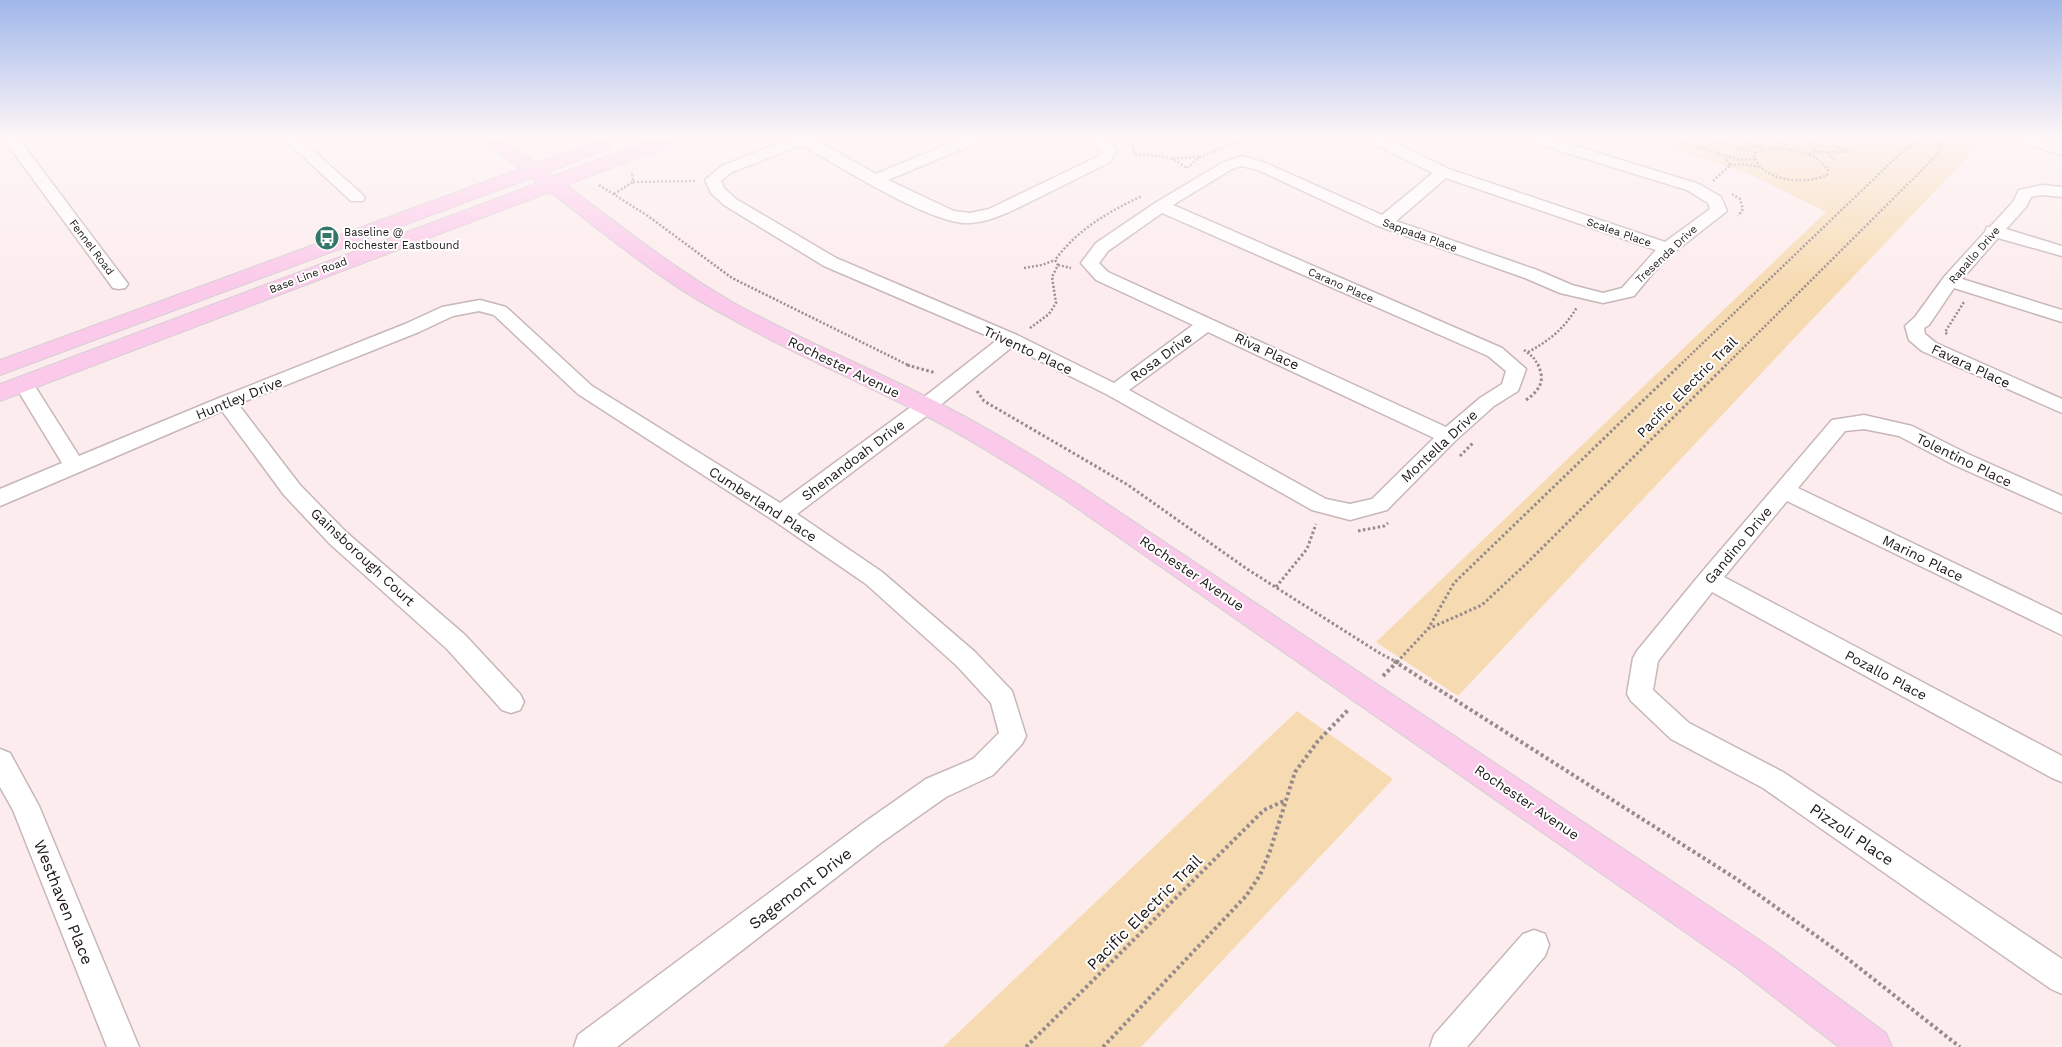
<svg xmlns="http://www.w3.org/2000/svg" width="2062" height="1047" font-family="'Work Sans',sans-serif">
<style>
.green{fill:#f6dbb2}
.lines{fill:none;stroke-linecap:round;stroke-linejoin:round}
.minor-casing{stroke:#c7b7b8;stroke-width:3}
.major-casing{stroke:#d2d1d1;stroke-width:2}
.path-far2{stroke:#968a8b;stroke-width:2.5;stroke-dasharray:2 2;stroke-linecap:butt}
.path-far1{stroke:#968a8b;stroke-width:3;stroke-dasharray:2.5 2.5;stroke-linecap:butt}
.path{stroke:#968a8b;stroke-width:4;stroke-dasharray:3 3;stroke-linecap:butt}
.minor{fill:#fff;fill-rule:evenodd}
.major{fill:#fbc9ea;fill-rule:evenodd}
.labels{text-anchor:middle;stroke-width:4;stroke-linejoin:round;paint-order:stroke}
.far-poi-label{font-size:11px;fill:#1c1717;stroke:#fff;text-anchor:start}
.far-street-label{font-size:11px;fill:#1c1717;stroke:#fff}
.street-label{font-size:14px;fill:#1c1717;stroke:#fff}
.near-street-label{font-size:16px;fill:#1c1717;stroke:#fff}
</style>
<rect width="100%" height="100%" fill="#fdeced"/>
<!-- green -->
<path class="green" d="M1630,138H1986L1803,329L1458,696L1376,642L1826,212L1749,174L1676,150Z
M1297,711L1393,779L1141,1047H943Z"/>
<g class="lines">
<defs>
<path id="minor" d="M3,138H18L125,280L128,284L125,288L119,289L113,288Z
M283,138H299L363,195L365,198L363,201H351Z
M791,138H812L876,174L963,138H983L981,141L888,180L954,211L970,213L989,209L1099,156L1101,151L1088,138H1104L1117,150L1110,162C1086,174 1062,186 1038,198C1017,208 995,221 971,223C932,226 838,165 802,145L732,172L721,181L724,188L736,199L836,258L1017,335L1114,383L1193,325L1096,280L1081,263L1096,243L1155,203L1222,163L1242,156L1268,164L1382,215L1433,173L1368,141L1366,138H1385L1449,169L1665,242L1710,209L1708,203L1687,190L1528,141L1526,138H1549L1699,184L1721,197L1727,211L1673,253L1653,273L1634,296L1603,303L1560,293L1525,278L1378,226L1258,170L1242,166L1232,169L1173,205L1502,348L1526,369L1518,391L1494,406L1455,441L1387,510L1350,520L1312,510L1108,395L1012,347L933,411L797,514L882,572L975,652L1012,691L1026,736L1022,744L993,775L946,797L882,842L617,1047H574L578,1035L862,824L926,779L973,759L999,733L991,703L957,666L866,584L773,520L578,394L494,315L479,311L453,316L419,332L238,404L300,485L346,532L465,635L520,694L524,702L520,710L511,713L502,710L447,649L330,544L284,495L222,411L0,506V489L62,463L14,384L17,380L24,378L31,380L79,456L219,398L405,324L442,307L480,300L506,307L592,386L780,503L919,401L997,340L824,266L724,205L711,193L705,180L722,166ZM1446,178L1656,250L1622,288L1603,293L1572,285L1537,270L1396,221ZM1162,213L1488,356L1506,371L1502,384L1480,398L1446,427L1108,272L1099,263L1108,251ZM1208,332L1434,438L1372,499L1350,504L1326,499L1129,390Z
M2014,138H2038L2062,145V155L2016,141Z
M2042,185L2062,187V197L2042,195L2031,197L2026,207L2006,229L2062,246V256L1998,238L1962,279L2062,310V322L1954,288L1929,325L1924,328L1925,334L1936,343L2062,399V413L1922,351L1909,340L1905,326L1915,317L1944,277L1985,232L1987,227H1990L2013,202L2019,190Z
M1864,415L1912,426L1968,454L2062,496V513L1952,464L1899,436L1864,429L1845,431L1798,488L2062,615V635L1787,501L1724,577L2062,756V782L2052,778L1712,592L1658,661L1653,690L1689,723L1783,772L2062,959V994L2051,989L1763,788L1671,739L1631,701L1627,694L1633,658L1637,651L1701,573L1832,420Z
M0,749L10,753L39,806L139,1047H107L13,810L0,787Z
M1534,930L1545,934L1549,945L1545,956L1467,1047H1430L1434,1035L1523,934Z"/>
<path id="major" d="M481,138H502L536,163L605,139L611,140L614,144L611,148L548,172L554,176L656,138H682L679,142L566,185C621,226 674,269 734,303C799,339 868,367 935,401C985,426 1032,455 1079,485L1764,943L1886,1033L1892,1047H1839L1738,969L1615,883L1061,497C1014,467 968,437 918,412C852,378 783,349 719,312C658,279 604,233 550,192L0,401V384L538,183L531,178L0,375V360L520,169Z"/>
</defs>
<!-- minor casing -->
<use href="#minor" class="minor-casing"/>
<!-- major casing -->
<use href="#major" class="major-casing"/>
<!-- path-far2 -->
<path class="path-far2" d="M1125,138L1133,146L1134,154C1154,156 1172,154 1187,169
M1668,138L1740,160L1754,159
M1704,138L1757,153
M1750,138L1751,143L1764,149
M1780,138L1788,149
M1806,138L1816,152
M692,141L701,138
M1774,148C1795,149 1815,152 1828,170L1827,175C1805,185 1763,182 1754,156L1758,152Z
M1828,153L1834,160
M1809,154L1816,152H1850L1845,148H1837
M1173,158L1200,157
M1730,165L1742,164L1759,167
M1187,168L1200,157L1246,138
M1713,181L1730,165L1725,156
M633,182L695,181
M599,185L648,216L732,278L910,366
M614,194L633,182L632,172
M1732,194L1740,199L1743,209L1738,216
M1058,265L1071,268
M1024,268L1042,265L1055,260
M1030,328L1049,314L1056,303L1052,277L1058,265L1055,260C1078,229 1108,212 1142,196
M1947,334L1945,332L1964,302
M1524,350L1533,357L1539,366
M1528,352C1549,341 1565,328 1577,307
M1679,366L1905,149L1928,138
M1725,366L1937,155L1940,148L1937,138"/>
<!-- path-far1 -->
<path class="path-far1" d="M907,365L936,373
M977,391L984,401L1128,485L1247,569L1381,654L1397,662
M1526,400C1539,391 1546,381 1538,365
M1460,456L1473,443
M1358,531L1384,526L1388,523
M1276,587L1307,549L1316,524
M1428,629L1482,605L1526,564L1726,365
M1397,662L1428,629L1454,583L1680,365"/>
<!-- path -->
<path class="path" d="M1394,661L1735,878L1839,952L1960,1047
M1383,676L1398,661
M1026,1047L1264,810L1284,801
M1103,1047L1246,896L1260,875L1270,851L1295,772L1318,741L1348,710"/>
<!-- minor -->
<use href="#minor" class="minor"/>
<!-- major -->
<use href="#major" class="major"/>
</g>
<!-- sky -->
<linearGradient id="sky" x2="0" y2="1"><stop stop-color="#a0b7ea"/><stop offset="0.48" stop-color="#fef6f7"/><stop offset="1" stop-color="#fef6f7" stop-opacity="0"/></linearGradient>
<rect width="2062" height="285" fill="url(#sky)"/>
<!-- icons -->
<defs>
<symbol id="bus-disc" viewBox="-11 -11 22 22"><circle r="9.5" fill="#347768" stroke="#fff"/><path d="M-5-6H5V4H4V6H2V4H-2V6H-4V4H-5ZM-3.5-4V0h7V-4ZM-3.5 1.2v1.5H-2V1.2ZM2 1.2v1.5H3.5V1.2Z" fill="#fff"/></symbol>
</defs>
<g fill-rule="evenodd">
<use href="#bus-disc" x="313" y="224" width="28" height="28"/>
</g>
<g class="labels">
<!-- far-poi labels -->
<g class="far-poi-label">
<text x="344" y="236">Baseline @<tspan x="344" dy="13">Rochester Eastbound</tspan></text>
</g>
<!-- far-street labels -->
<g class="far-street-label">
<text transform="translate(1619 232) rotate(19)" y="4">Scalea Place</text>
<text transform="translate(1420 235) rotate(20)" y="4">Sappada Place</text>
<text transform="translate(92 247) rotate(53)" y="4">Fennel Road</text>
<text transform="translate(1666 254) rotate(-43)" y="4">Tresenda Drive</text>
<text transform="translate(1974 255) rotate(-49)" y="4">Rapallo Drive</text>
<text transform="translate(308 275) rotate(-21)" y="4">Base Line Road</text>
<text transform="translate(1341 285) rotate(24)" y="4">Carano Place</text>
</g>
<!-- street labels -->
<g class="street-label">
<text transform="translate(1028 350) rotate(25)" y="5">Trivento Place</text>
<text transform="translate(1267 351) rotate(25)" y="5">Riva Place</text>
<text transform="translate(1161 357) rotate(-36)" y="5">Rosa Drive</text>
<text transform="translate(1971 366) rotate(25)" y="5">Favara Place</text>
<text transform="translate(844 367) rotate(26)" y="5">Rochester Avenue</text>
<text transform="translate(1687 387) rotate(-45)" y="5">Pacific Electric Trail</text>
<text transform="translate(239 398) rotate(-22)" y="5">Huntley Drive</text>
<text transform="translate(1439 446) rotate(-43)" y="5">Montella Drive</text>
<text transform="translate(853 460) rotate(-37)" y="5">Shenandoah Drive</text>
<text transform="translate(1964 460) rotate(26)" y="5">Tolentino Place</text>
<text transform="translate(763 504) rotate(33)" y="5">Cumberland Place</text>
<text transform="translate(1738 545) rotate(-50)" y="5">Gandino Drive</text>
<text transform="translate(363 557) rotate(43)" y="5">Gainsborough Court</text>
<text transform="translate(1923 558) rotate(26)" y="5">Marino Place</text>
<text transform="translate(1192 573) rotate(34)" y="5">Rochester Avenue</text>
<text transform="translate(1886 675) rotate(28)" y="5">Pozallo Place</text>
<text transform="translate(1527 802) rotate(34)" y="5">Rochester Avenue</text>
</g>
<!-- near-street labels -->
<g class="near-street-label">
<text transform="translate(1852 834) rotate(34)" y="6">Pizzoli Place</text>
<text transform="translate(800 888) rotate(-37)" y="6">Sagemont Drive</text>
<text transform="translate(64 902) rotate(68)" y="6">Westhaven Place</text>
<text transform="translate(1144 912) rotate(-45)" y="6">Pacific Electric Trail</text>
</g>
</g>
</svg>
